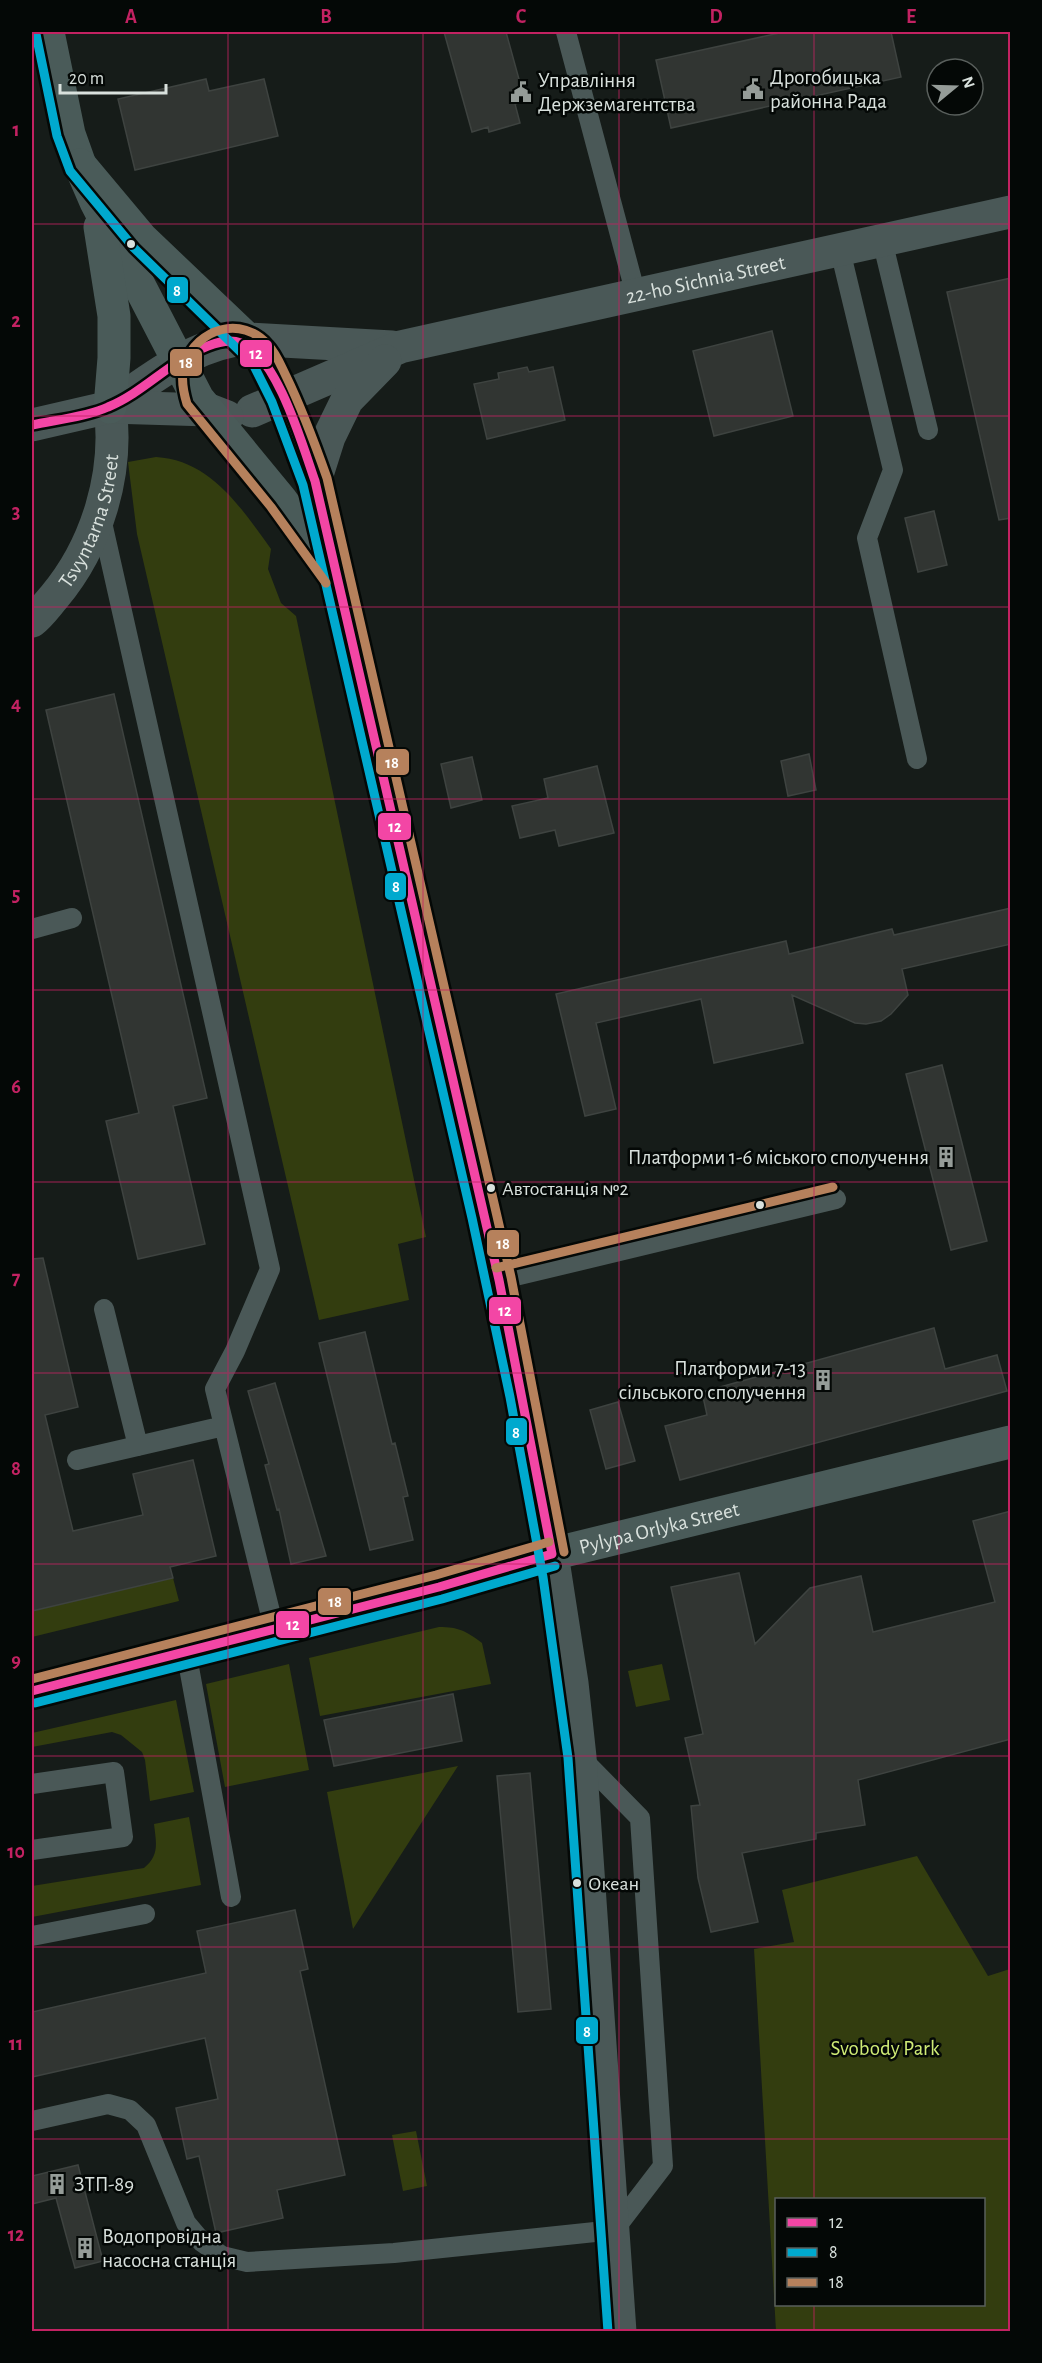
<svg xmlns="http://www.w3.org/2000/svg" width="1042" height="2363" font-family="'Alegreya Sans',sans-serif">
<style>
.green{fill:#333d0f;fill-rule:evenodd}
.building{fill:#313532;stroke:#3e4340;stroke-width:1.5}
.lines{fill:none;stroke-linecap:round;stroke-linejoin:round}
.service{stroke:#4a5857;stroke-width:20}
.minor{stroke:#4a5857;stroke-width:33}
.tertiary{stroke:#4a5857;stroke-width:33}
.secondary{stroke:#4a5b59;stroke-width:33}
.bus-1-casing{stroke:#040806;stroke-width:14}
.bus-2-casing{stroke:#040806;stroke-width:14}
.bus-3-casing{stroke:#040806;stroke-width:14}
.bus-1{stroke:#f346a5;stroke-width:9}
.bus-2{stroke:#00a9ce;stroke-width:9}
.bus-3{stroke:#b6815c;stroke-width:9}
.grid{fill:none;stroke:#c32262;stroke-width:1.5;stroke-opacity:0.55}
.bus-dot{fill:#d9e1dd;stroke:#040806;stroke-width:2}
.labels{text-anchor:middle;stroke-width:5;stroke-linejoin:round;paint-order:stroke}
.bus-label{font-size:20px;fill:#d9e1dd;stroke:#040806;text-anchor:start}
.poi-label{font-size:21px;fill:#d9e1dd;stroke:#040806;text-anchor:start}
.street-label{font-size:21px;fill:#d9e1dd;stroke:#040806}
.park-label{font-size:21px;fill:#d0ec76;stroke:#040806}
.line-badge{stroke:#040806;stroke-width:2}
.badge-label{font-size:16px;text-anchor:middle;font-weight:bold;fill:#fff}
.neatline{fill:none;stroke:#c32262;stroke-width:2}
.grid-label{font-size:20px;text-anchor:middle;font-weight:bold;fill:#c32262}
</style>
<rect width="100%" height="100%" fill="#161c19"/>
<!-- green -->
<path class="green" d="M156,457C211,460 242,509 271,549L268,569L281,603L296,616L426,1237L398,1244L409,1300L319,1320L137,534L128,462Z
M173,1578L179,1601L32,1637V1611Z
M439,1627C459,1627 466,1631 482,1643L491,1684L320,1716L309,1658Z
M289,1664L309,1770L225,1787L206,1684Z
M662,1664L670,1700L636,1707L628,1671Z
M176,1700L194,1792L150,1801L145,1760L142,1752L121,1735L112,1732L32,1747V1733Z
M458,1766L353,1929L327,1792Z
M189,1817L201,1885L32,1917V1886L144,1868C160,1855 156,1842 154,1824Z
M917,1856L988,1976L1010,1969V2331H776L754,1949L794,1942L782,1890ZM776,2200H984V2304H776Z
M416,2131L427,2186L403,2191L392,2135Z"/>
<!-- building -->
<path class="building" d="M444,32H506L525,101L515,104L520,123L489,132L488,127L472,132Z
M784,32H891L901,77L671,128L656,60Z
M206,79L209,91L264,79L278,136L135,170L118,99Z
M1011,278V518L999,520L947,292Z
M772,331L793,416L714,436L693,351Z
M527,367L529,372L553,367L565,420L487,439L474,384L499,379L498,373Z
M934,511L947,565L918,572L905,518Z
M114,694L207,1098L173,1106L205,1244L138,1259L106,1121L139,1113L46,710Z
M809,754L816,790L788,796L781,761Z
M472,757L482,800L451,808L441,764Z
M597,766L614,833L559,846L555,830L520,838L512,806L548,798L544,779Z
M1011,908V944L902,969L908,995L891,1014L881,1021L866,1024L855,1023L792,995L803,1043L714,1063L701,999L596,1023L616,1109L585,1116L556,994L786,941L789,954L892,929L894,935Z
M942,1065L987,1241L951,1250L906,1074Z
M43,1258L78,1407L45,1415L73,1531L143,1515L133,1474L193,1460L216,1556L170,1567L173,1578L32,1611V1259Z
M934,1328L945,1369L997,1355L1007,1391L680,1480L665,1426L707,1415L702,1392Z
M365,1332L392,1444L395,1443L408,1496L403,1497L413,1540L370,1550L319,1343Z
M275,1383L326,1556L291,1564L279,1509L277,1510L265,1465L269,1464L248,1391Z
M618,1402L635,1461L606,1469L590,1410Z
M1011,1511V1739L858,1780L865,1825L816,1833V1839L742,1853L758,1922L711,1932L698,1878L691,1806L700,1805L685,1738L703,1734L671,1587L739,1573L755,1644L810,1588L861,1576L873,1632L995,1602L973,1521Z
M453,1694L462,1741L334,1766L324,1720Z
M530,1773L551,2009L518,2012L497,1776Z
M295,1910L308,1969L300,1971L345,2175L277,2190L283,2218L216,2233L199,2156L187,2159L176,2108L218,2099L205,2038L32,2077V2012L206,1973L197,1931Z
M78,2165L103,2261L75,2268L56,2198L32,2204V2176Z"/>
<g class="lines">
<!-- service -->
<path class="service" d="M566,32L636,295
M882,240L928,430
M840,250L893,470L867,538L917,759
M101,518L270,1269L235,1351L215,1389L274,1628
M32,929L72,918
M499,1280L836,1199
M104,1309L138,1446
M77,1460L224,1426
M186,1651L231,1897
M32,1784L114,1772L123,1837L32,1850
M32,1936L145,1914
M32,2121L108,2104L130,2110L146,2125L186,2223L202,2242L222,2256L247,2262L394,2253L614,2230L663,2166L640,1818L581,1758"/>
<!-- minor -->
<path class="minor" id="s1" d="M32,621C40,615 47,605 54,597C97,546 119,473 110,407"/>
<!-- tertiary -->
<g class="tertiary">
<path d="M110,407C152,379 195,342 247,339L392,347"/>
<path id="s2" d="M252,411L400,347L1010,212"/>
<path d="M32,425L110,407L209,410L227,417"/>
<path d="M315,481L329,437L347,400L385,361"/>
<path d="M552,1554L572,1683L580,1757L620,2332"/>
</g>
<!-- secondary -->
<g class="secondary">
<path d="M48,32L69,134L80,165L96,202L198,399L281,500L327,564"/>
<path d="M80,165L142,239L247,339L263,357L283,397L315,481L499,1280L552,1554"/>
<path d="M100,227L114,316V358L110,407"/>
<path id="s3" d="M32,1691L439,1587L552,1554L1010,1442"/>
</g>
<defs>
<path id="bus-1" d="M32,425C55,420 86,417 108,407C135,396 157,375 181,360C197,350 222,336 241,343C277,355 303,447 315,481L499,1280L552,1554
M32,1691L439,1587L552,1554"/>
<path id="bus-2" d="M36,34L57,136L70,171L134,248L253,364L272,402L303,485L472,1218L510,1397L543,1577L568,1758L608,2332
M35,1703L442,1599L555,1566"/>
<path id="bus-3" d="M326,583L271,507L187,404C183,391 180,377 185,364C197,328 242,315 268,345C276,353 281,366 286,376C302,409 315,444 327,478L511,1277L564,1552
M496,1268L833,1187
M32,1679L436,1575L549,1542"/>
</defs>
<!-- bus-1 casing -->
<use href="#bus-1" class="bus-1-casing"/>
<!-- bus-2 casing -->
<use href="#bus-2" class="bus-2-casing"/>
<!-- bus-3 casing -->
<use href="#bus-3" class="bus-3-casing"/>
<!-- bus-1 -->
<use href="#bus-1" class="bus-1"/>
<!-- bus-2 -->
<use href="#bus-2" class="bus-2"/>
<!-- bus-3 -->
<use href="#bus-3" class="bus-3"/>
</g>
<!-- grid -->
<path class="grid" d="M228,32V2332M423,32V2332M619,32V2332M814,32V2200M32,224H1010M32,416H1010M32,607H1010M32,799H1010M32,990H1010M32,1182H1010M32,1373H1010M32,1564H1010M32,1756H1010M32,1947H1010M32,2139H1010M814,2304V2332"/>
<!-- icons -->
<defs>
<symbol id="civic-bare" viewBox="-9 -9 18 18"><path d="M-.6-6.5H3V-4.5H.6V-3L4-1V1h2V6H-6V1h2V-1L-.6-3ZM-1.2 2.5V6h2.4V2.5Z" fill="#959c98" stroke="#040806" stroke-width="2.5" paint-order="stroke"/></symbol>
<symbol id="building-bare" viewBox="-9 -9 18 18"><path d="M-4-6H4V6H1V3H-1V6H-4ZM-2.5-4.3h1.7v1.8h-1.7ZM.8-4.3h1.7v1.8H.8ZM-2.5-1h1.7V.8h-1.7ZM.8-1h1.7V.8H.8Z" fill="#959c98" stroke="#040806" stroke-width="2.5" paint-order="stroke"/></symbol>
</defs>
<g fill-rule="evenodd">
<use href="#civic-bare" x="738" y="74" width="30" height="30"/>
<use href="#civic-bare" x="506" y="77" width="30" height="30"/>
<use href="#building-bare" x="931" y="1142" width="30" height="30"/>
<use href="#building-bare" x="808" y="1365" width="30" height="30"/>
<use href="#building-bare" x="42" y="2169" width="30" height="30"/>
<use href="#building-bare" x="70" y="2233" width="30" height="30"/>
</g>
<!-- markers -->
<g class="bus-dot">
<circle cx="131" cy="244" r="5"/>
<circle cx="491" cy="1188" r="5"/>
<circle cx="760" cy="1205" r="5"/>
<circle cx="577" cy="1883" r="5"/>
</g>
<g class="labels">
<!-- bus labels -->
<g class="bus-label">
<text x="502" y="1195">Автостанція №2</text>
<text x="588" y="1890">Океан</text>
</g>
<!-- poi labels -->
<g class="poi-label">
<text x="770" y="84">Дрогобицька<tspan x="770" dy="24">районна Рада</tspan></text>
<text x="538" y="87">Управління<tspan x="538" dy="24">Держземагентства</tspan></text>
<text x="929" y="1164" text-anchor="end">Платформи 1-6 міського сполучення</text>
<text x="806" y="1375" text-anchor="end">Платформи 7-13<tspan x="806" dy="24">сільського сполучення</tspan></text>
<text x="74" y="2191">ЗТП-89</text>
<text x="102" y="2243">Водопровідна<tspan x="102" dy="24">насосна станція</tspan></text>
</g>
<!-- street labels -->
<g class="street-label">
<text dy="7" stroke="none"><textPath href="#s2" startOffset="474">22-ho Sichnia Street</textPath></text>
<text dy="7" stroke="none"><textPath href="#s1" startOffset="118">Tsvyntarna Street</textPath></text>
<text dy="7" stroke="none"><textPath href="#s3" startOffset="648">Pylypa Orlyka Street</textPath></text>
</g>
<!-- park labels -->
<g class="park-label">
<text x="885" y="2055">Svobody Park</text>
</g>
</g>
<g class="line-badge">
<rect x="166" y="276" width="23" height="28" rx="6" fill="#00a9ce"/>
<rect x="239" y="339" width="34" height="29" rx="6" fill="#f346a5"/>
<rect x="169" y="348" width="34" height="29" rx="6" fill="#b6815c"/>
<rect x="375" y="748" width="35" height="28" rx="6" fill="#b6815c"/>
<rect x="377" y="812" width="35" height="29" rx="6" fill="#f346a5"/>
<rect x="384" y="872" width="23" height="29" rx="6" fill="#00a9ce"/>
<rect x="486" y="1229" width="34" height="29" rx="6" fill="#b6815c"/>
<rect x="488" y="1296" width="34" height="29" rx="6" fill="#f346a5"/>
<rect x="505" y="1417" width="23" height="29" rx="6" fill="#00a9ce"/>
<rect x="317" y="1587" width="35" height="29" rx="6" fill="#b6815c"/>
<rect x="275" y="1610" width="35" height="29" rx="6" fill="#f346a5"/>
<rect x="575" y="2016" width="24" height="29" rx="6" fill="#00a9ce"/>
</g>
<g class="badge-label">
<text x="177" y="296">8</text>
<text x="256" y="359">12</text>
<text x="186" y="368">18</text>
<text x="392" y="768">18</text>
<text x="395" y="832">12</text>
<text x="396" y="892">8</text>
<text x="503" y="1249">18</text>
<text x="505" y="1316">12</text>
<text x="516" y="1438">8</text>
<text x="335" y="1607">18</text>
<text x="293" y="1630">12</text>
<text x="587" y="2037">8</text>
</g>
<!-- border -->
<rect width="1042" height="2363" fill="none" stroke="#040806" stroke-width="66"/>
<!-- legend -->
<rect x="775" y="2198" width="210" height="108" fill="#040806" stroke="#595f5c" stroke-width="1.5"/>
<rect x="787" y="2218" width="30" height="9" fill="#f346a5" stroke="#595f5c" stroke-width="1.5"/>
<text x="829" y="2228" font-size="18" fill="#d9e1dd">12</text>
<rect x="787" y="2248" width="30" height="9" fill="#00a9ce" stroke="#595f5c" stroke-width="1.5"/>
<text x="829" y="2258" font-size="18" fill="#d9e1dd">8</text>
<rect x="787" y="2278" width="30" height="9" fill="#b6815c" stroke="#595f5c" stroke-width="1.5"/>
<text x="829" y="2288" font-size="18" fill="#d9e1dd">18</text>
<!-- north arrow -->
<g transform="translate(955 87) rotate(71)"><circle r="28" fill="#040806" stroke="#595f5c" stroke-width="1.5"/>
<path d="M0-4.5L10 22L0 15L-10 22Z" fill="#959c98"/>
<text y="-9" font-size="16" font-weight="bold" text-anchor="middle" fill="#d9e1dd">N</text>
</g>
<!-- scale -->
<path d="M60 84v9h106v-9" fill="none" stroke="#d9e1dd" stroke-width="3"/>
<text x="69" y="84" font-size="18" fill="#d9e1dd" stroke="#040806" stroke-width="4.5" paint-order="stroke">20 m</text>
<rect x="33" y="33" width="976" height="2297" class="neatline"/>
<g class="grid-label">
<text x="131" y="23">A</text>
<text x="326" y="23">B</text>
<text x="521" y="23">C</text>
<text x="716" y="23">D</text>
<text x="911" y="23">E</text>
<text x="16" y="136">1</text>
<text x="16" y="327">2</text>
<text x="16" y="518">3</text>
<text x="16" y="710">4</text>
<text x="16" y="901">5</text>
<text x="16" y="1093">6</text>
<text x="16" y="1284">7</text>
<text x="16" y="1475">8</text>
<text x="16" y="1667">9</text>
<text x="16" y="1858">10</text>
<text x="16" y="2050">11</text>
<text x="16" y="2241">12</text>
</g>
</svg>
